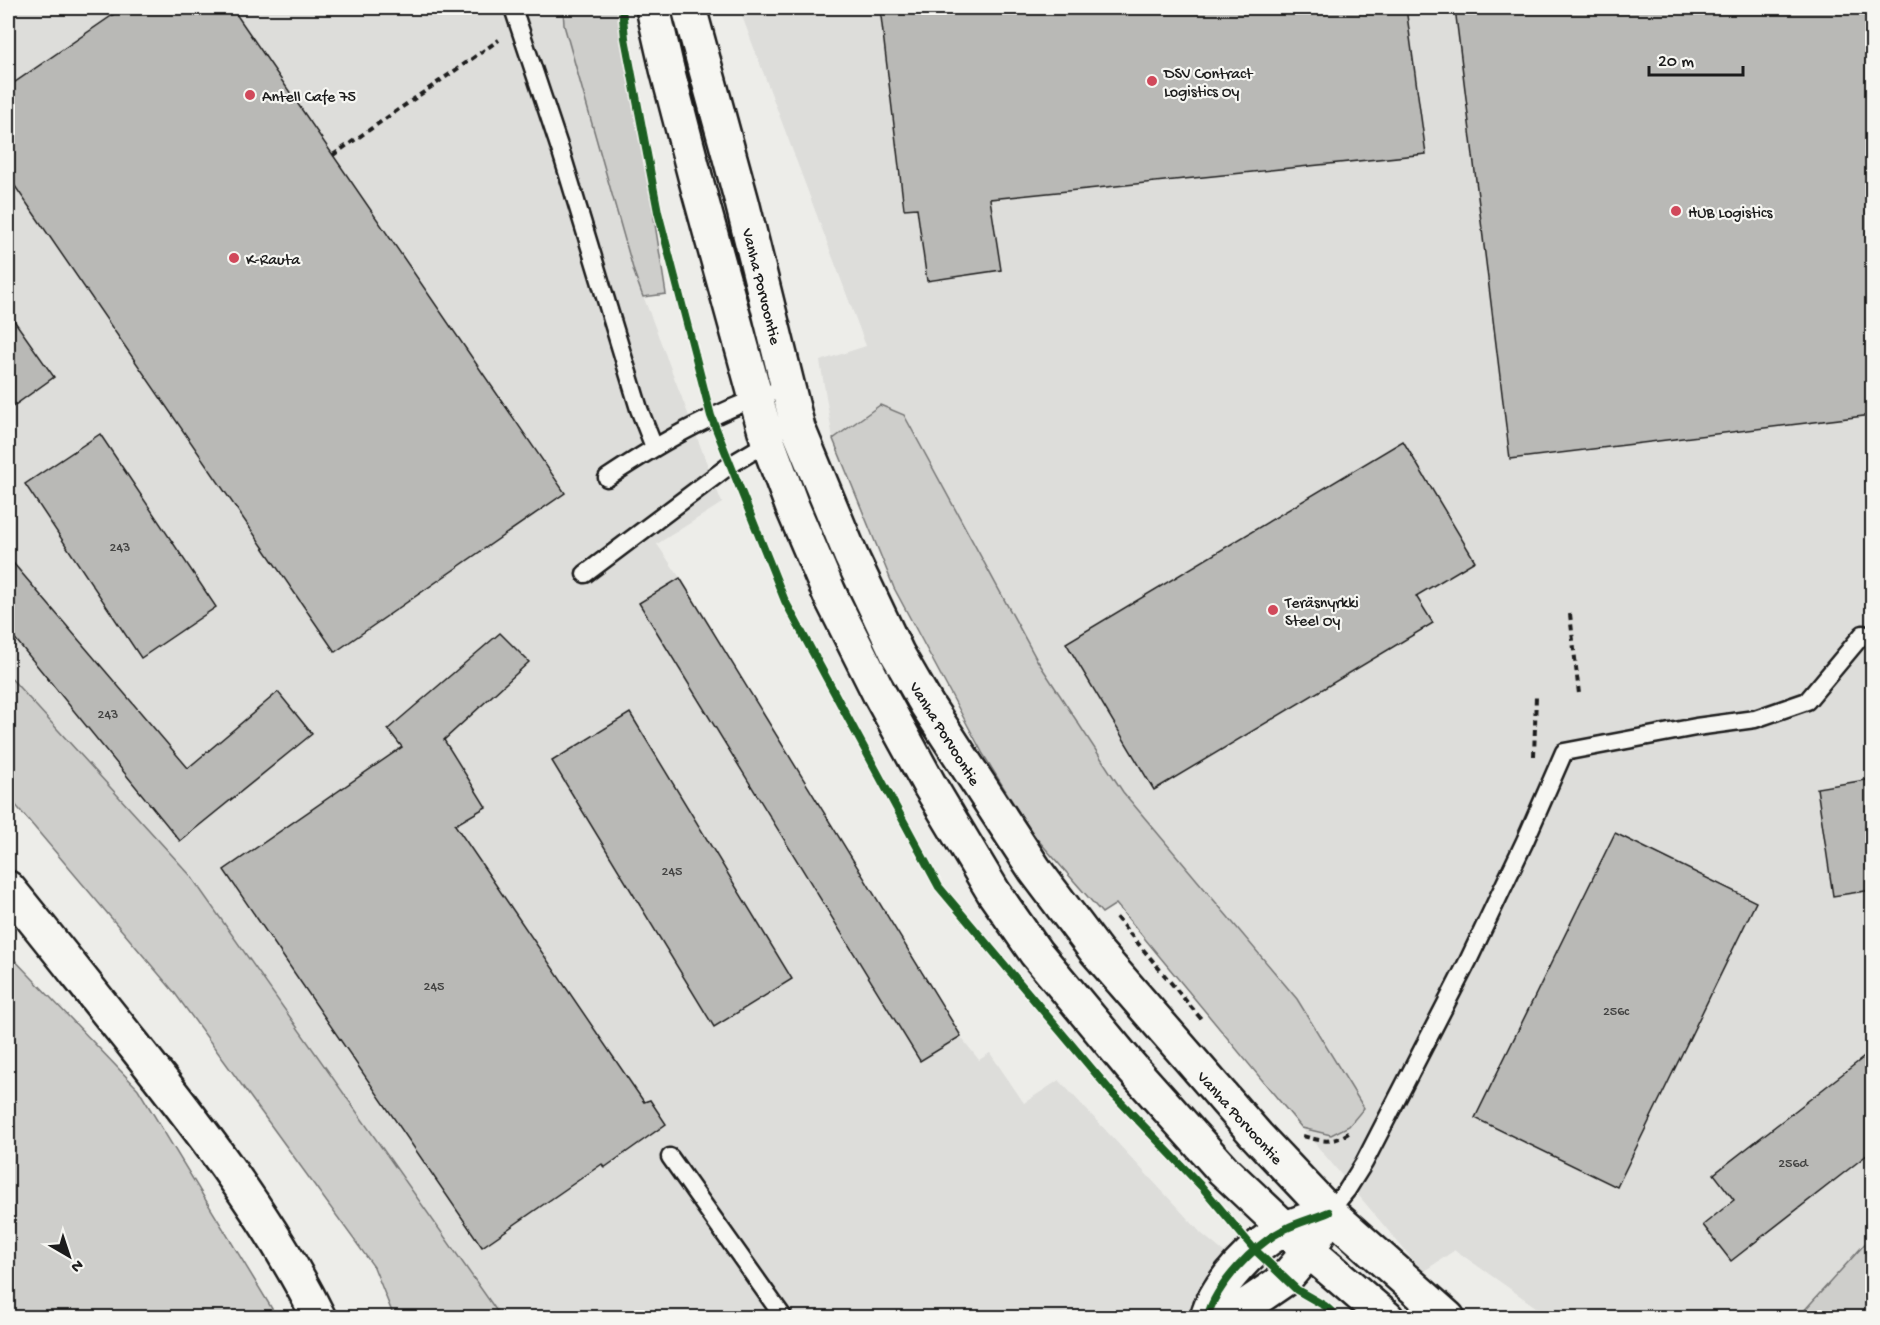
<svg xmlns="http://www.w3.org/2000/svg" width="1880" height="1325" font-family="'Gochi Hand',sans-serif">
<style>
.built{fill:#ddddda}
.green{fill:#cececb;stroke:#757574;stroke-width:1.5}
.building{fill:#b9b9b6;stroke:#1c1c1c;stroke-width:1.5}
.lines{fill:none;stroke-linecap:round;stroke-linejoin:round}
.lane-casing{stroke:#1c1c1c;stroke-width:21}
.street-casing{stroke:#1c1c1c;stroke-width:38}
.secondary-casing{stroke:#1c1c1c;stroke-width:38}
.highway-casing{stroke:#1c1c1c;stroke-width:38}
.path{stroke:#1c1c1c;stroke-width:4;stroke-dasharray:6 4.5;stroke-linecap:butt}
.lane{stroke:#f6f6f2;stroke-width:16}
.street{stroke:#f6f6f2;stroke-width:33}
.secondary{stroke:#f6f6f2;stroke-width:33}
.highway{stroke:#f6f6f2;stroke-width:33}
.cycleway-casing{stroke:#f6f6f2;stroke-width:11}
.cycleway{stroke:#1b5e20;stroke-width:8}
.poi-dot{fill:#d1495b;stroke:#f6f6f2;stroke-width:2}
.labels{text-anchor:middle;stroke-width:4.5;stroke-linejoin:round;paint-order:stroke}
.number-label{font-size:14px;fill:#434342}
.poi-label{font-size:16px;fill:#1c1c1c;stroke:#f6f6f2;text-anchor:start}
.street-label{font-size:16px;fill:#1c1c1c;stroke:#f6f6f2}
</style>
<rect width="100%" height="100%" fill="#edede9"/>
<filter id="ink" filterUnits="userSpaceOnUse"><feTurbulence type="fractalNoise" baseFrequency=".0167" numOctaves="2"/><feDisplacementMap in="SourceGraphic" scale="12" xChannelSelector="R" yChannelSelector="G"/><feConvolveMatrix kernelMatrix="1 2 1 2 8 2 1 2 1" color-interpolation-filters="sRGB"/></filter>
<g filter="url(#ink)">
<!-- built -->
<path class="built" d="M8,8H563L564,25L634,272L722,503L657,544L680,578L960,1036L979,1060L990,1053L1024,1103L1059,1080L1202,1234L1270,1290L1246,1318L501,1317L190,875L8,675Z
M739,8H1872V1236L1801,1314L1777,1318L1550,1317L1455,1250L1423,1272L1302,1128L1331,1135L1364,1107L1297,999L1123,792L1037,660L880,405L833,439L820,361L866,346Z"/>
<!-- green -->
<path class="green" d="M563,8H621L666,294L643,297L634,272L564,25Z
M880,405L904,415L1037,660L1123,792L1297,999L1364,1108L1349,1126L1331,1135L1302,1128L1116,904L1102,913L1031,832L983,754L894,588L833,439Z
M8,675L190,875L501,1317H394L374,1267L174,992L8,796Z
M8,953L138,1089L277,1317H8Z
M1872,1236V1317H1799L1801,1314Z"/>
<!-- building -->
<path class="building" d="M123,8H232L565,493L335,652L8,176V87Z
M880,8H1406L1426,154L990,199L1001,270L927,281L917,208L904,209Z
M1455,8H1872V415L1510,459Z
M8,312L54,377L8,410Z
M100,434L216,607L141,658L25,484Z
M1403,441L1475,561L1416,596L1433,623L1154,790L1066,643Z
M8,557L188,768L278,692L312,734L180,841L8,630Z
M680,578L961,1036L920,1061L639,603Z
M500,633L529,662L444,740L486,807L455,825L644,1102L650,1100L666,1124L604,1168L602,1164L482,1247L224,870L402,747L388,729Z
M630,713L792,979L714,1027L552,761Z
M1872,779V890L1833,896L1817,788Z
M1615,833L1756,902L1617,1187L1475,1118Z
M1872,1051V1151L1731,1261L1703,1225L1734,1200L1714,1174Z"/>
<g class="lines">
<defs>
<path id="lane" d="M513,8L562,155L639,409L654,447
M607,478C667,438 718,410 787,387
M585,574L730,465L772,440
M670,1157L784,1318
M1329,1212L1347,1190L1364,1163L1468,961L1525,841L1564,752L1696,727L1755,719L1807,701L1863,634"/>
<path id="street" d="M1207,1318C1216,1284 1255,1244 1285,1229C1299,1222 1315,1218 1329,1212
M1228,1318L1285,1279L1309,1251L1322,1227"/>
<path id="secondary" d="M653,8L667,69L697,184L768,442L792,506L830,595L879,693L930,786L994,893L1036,953L1130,1066L1223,1170L1309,1251L1387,1318
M689,8L742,202L798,428L851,556L897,653L927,705L1035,870L1096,951L1257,1136L1329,1212L1448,1318"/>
<path id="highway" d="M8,888C50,939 91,992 133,1044C201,1130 270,1218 319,1318"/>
</defs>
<!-- lane casing -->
<use href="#lane" class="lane-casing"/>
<!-- street casing -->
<use href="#street" class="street-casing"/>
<!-- secondary casing -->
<use href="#secondary" class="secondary-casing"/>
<!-- highway casing -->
<use href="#highway" class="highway-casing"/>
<!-- path -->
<path class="path" d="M333,155L499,40
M1570,614L1579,694
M1534,756L1536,696
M1116,917L1202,1020
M1303,1136C1325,1142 1332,1144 1352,1131"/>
<!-- lane -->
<use href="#lane" class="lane"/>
<!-- street -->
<use href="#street" class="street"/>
<!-- secondary -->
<use href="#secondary" class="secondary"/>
<!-- highway -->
<use href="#highway" class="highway"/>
<defs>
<path id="cycleway" d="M622,8L625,38L658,212L711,416L785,601L939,887L1113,1094L1202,1187L1254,1249L1297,1290L1325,1306L1339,1318
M1207,1318C1216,1284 1255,1244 1285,1229C1299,1222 1315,1218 1329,1212"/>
</defs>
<!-- cycleway casing -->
<use href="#cycleway" class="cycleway-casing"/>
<!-- cycleway -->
<use href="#cycleway" class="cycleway"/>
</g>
</g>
<!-- markers -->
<g class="poi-dot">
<circle cx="1152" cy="81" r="6"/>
<circle cx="250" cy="95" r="6"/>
<circle cx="1676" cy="211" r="6"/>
<circle cx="234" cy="258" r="6"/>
<circle cx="1273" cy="610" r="6"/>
</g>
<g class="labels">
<!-- number labels -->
<g class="number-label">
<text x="120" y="551">243</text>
<text x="108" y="718">243</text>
<text x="672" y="875">245</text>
<text x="434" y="990">245</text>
<text x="1616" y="1015">256c</text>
<text x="1793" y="1167">256d</text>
</g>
<!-- poi labels -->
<g class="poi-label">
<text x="1164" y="78">DSV Contract<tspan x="1164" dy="18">Logistics Oy</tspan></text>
<text x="262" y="101">Antell Cafe 75</text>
<text x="1688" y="217">HUB Logistics</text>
<text x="246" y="264">K-Rauta</text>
<text x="1285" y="607">Teräsnyrkki<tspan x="1285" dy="18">Steel Oy</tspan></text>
</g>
<!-- street labels -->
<g class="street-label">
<text transform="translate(763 286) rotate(76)" y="6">Vanha Porvoontie</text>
<text transform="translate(946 733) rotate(58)" y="6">Vanha Porvoontie</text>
<text transform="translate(1241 1117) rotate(48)" y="6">Vanha Porvoontie</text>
</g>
</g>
<!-- margin -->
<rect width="1880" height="1325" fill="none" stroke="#f6f6f2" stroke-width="30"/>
<rect x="15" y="15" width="1850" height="1295" fill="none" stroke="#1c1c1c" stroke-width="2" filter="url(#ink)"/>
<!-- north arrow -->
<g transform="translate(69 1256) rotate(141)" stroke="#f6f6f2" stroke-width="4.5" paint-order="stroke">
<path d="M0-4.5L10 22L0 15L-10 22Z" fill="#1c1c1c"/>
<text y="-9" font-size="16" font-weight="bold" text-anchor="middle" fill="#1c1c1c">N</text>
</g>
<!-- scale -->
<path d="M1649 66v9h94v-9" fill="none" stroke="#1c1c1c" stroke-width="3"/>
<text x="1658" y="66" font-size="18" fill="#1c1c1c" stroke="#f6f6f2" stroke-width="4.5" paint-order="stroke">20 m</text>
</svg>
